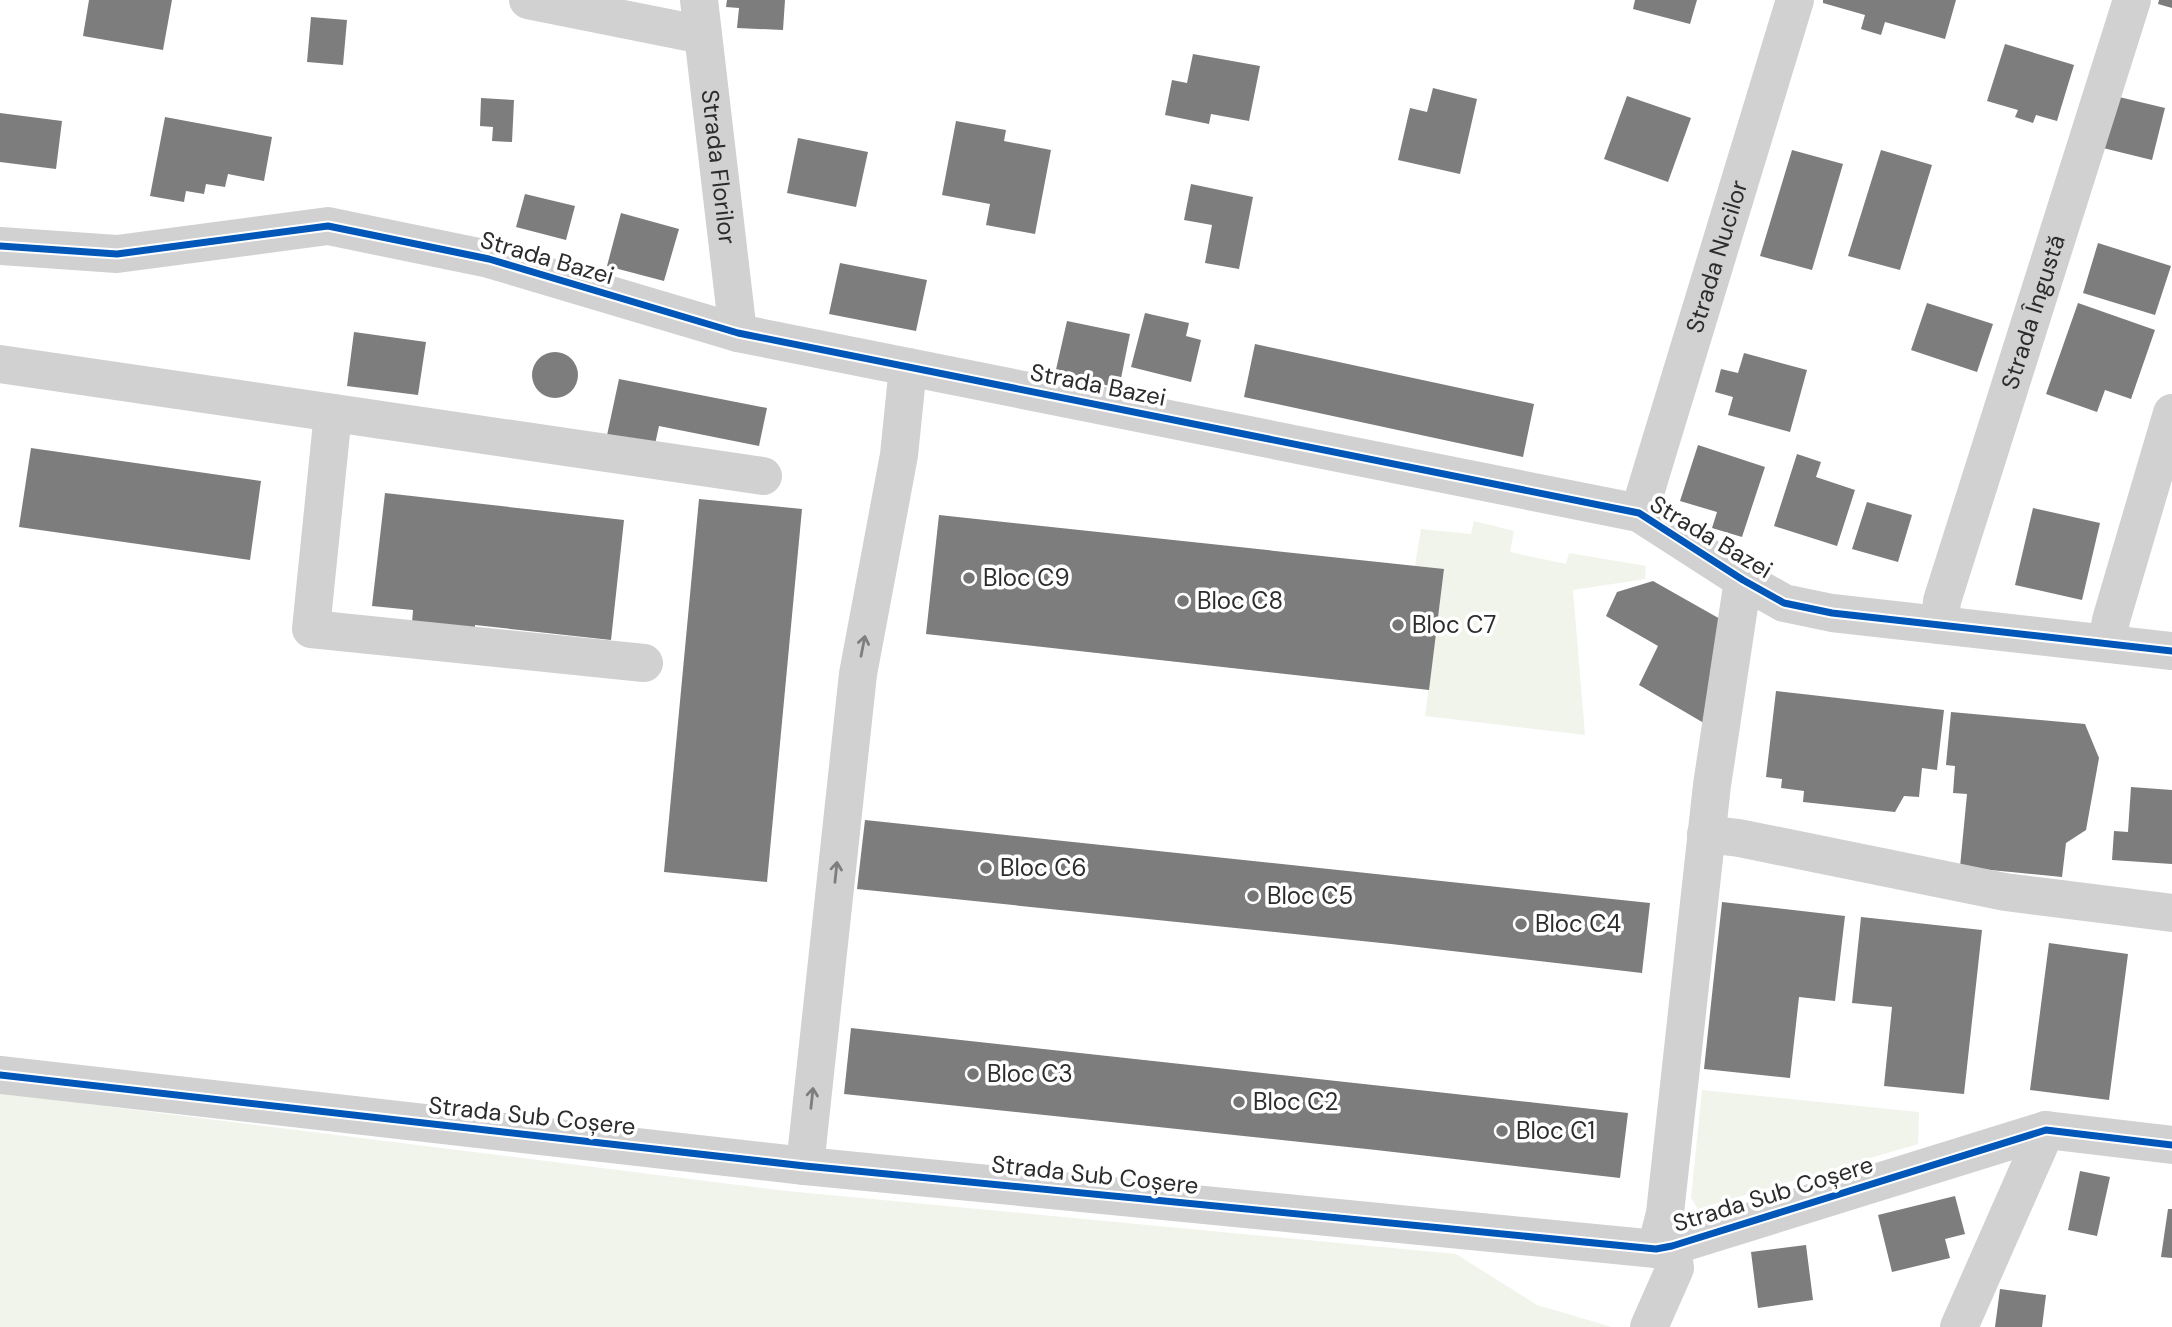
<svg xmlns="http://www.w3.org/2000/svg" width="2172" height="1327" font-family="'DM Sans',sans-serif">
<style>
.green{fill:#f1f4ea}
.building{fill:#7d7d7d}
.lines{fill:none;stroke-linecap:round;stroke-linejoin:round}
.minor{stroke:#d1d1d1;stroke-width:38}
.cycleway-casing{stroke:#fff;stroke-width:11}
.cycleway{stroke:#0057b8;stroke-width:7}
.oneway{stroke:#7e7e7e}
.poi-dot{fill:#767676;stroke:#fff;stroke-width:2.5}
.labels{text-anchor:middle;stroke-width:7;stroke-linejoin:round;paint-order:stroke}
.street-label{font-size:24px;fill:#2c2c2c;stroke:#fff}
.poi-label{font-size:24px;fill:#2c2c2c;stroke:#fff;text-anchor:start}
</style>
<rect width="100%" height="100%" fill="#fff"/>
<!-- green -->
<path class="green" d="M1474,521L1514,531L1510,552L1566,564L1569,553L1646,566L1645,579L1573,590L1585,735L1425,716L1444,570L1415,566L1421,529L1471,534Z
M1702,1090L1919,1112L1918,1144L1698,1209L1691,1198Z
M0,1093L787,1191L1456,1254L1537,1305L1612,1327H0Z"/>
<!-- building -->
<path class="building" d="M89,0H172L163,50L83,36Z
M727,0H785L783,30L737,28L739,8L726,7Z
M1635,0H1697L1690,24L1633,9Z
M1823,0H1956L1945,39L1885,22L1881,35L1861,29L1865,15L1823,3Z
M2159,0H2172V8L2158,4Z
M311,17L347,20L343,65L307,62Z
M2005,44L2074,65L2057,121L2036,115L2033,123L2015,117L2018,110L1987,101Z
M1193,54L1260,66L1249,121L1211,114L1209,124L1165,115L1172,80L1187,83Z
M1433,88L1477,99L1460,174L1398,160L1410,108L1427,112Z
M1627,96L1691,118L1668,182L1604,159Z
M2115,96L2165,108L2152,160L2103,148Z
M481,98L514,100L512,142L492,141L493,127L480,126Z
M0,113L62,121L56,169L0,162Z
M165,117L272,137L264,181L228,174L225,187L206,184L204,194L186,191L184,202L150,196Z
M956,121L1006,130L1004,141L1051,150L1035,234L986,225L990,204L942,195Z
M798,138L868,152L856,207L787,193Z
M1792,150L1843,164L1812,270L1760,256Z
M1881,150L1932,165L1900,270L1848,256Z
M1191,184L1253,197L1239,269L1205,263L1212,225L1184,220Z
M525,194L575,206L566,240L516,227Z
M621,213L679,229L664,281L607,266Z
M2098,243L2171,266L2155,315L2083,293Z
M840,263L927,280L916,331L829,314Z
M1927,303L1993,324L1977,372L1911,350Z
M2078,303L2155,330L2131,399L2105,390L2097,412L2046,394Z
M1145,313L1189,323L1186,336L1201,340L1191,382L1131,367Z
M1067,321L1130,334L1119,388L1055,374Z
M354,332L426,342L418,395L347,386Z
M1255,344L1534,404L1523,457L1244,397Z
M532 375a23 23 0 1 1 46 0a23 23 0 1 1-46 0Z
M1744,353L1807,370L1790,432L1728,415L1733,397L1715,392L1721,369L1738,373Z
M619,379L767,408L759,446L659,426L654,449L606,440Z
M1698,445L1765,467L1742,537L1712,528L1717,512L1680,501Z
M31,448L261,481L250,560L19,527Z
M1797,454L1821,462L1816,477L1855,490L1837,546L1774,526Z
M385,493L624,520L611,640L475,625V630L412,623L413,610L372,606Z
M699,499L802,509L767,882L664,872Z
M1867,502L1912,515L1898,562L1852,549Z
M2033,508L2100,523L2082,600L2015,585Z
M939,515L1444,569L1429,690L926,634Z
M1653,581L1729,624L1714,729L1639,685L1658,646L1606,616L1617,592Z
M1776,691L1944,710L1937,770L1922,768L1919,797L1904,796L1895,812L1803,802L1804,791L1781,788L1782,779L1766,777Z
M1951,712L2085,724L2099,758L2086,830L2066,843L2062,877L1960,867L1967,794L1953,793L1955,766L1946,765Z
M2131,787L2172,790V864L2112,860L2114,831L2128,832Z
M865,820L1650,903L1642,973L1391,944L857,889Z
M1722,902L1845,916L1835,1001L1799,997L1790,1078L1704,1069Z
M1861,917L1982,930L1964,1094L1884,1086L1892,1007L1852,1003Z
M2049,943L2128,954L2109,1100L2030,1090Z
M851,1028L1628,1113L1620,1178L1376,1150L844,1094Z
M2080,1171L2110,1177L2097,1236L2068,1230Z
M1955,1196L1965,1234L1945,1239L1950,1258L1892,1272L1878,1215Z
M2168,1209H2172V1258L2161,1257Z
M1806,1245L1813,1300L1758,1308L1751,1252Z
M2000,1289L2046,1295L2042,1327H1995Z"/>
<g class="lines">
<!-- minor -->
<g class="minor">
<path d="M528,0L703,35"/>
<path id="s1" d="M699,0L738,333"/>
<path d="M0,246L117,254L328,226L489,259L738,333L1639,513L1743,580L1784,603L1832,613L2172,651"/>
<path d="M0,364L763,476"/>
<path d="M333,413L311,629L644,663"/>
<path id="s2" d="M1639,513L1795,0"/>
<path id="s3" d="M1940,625L1942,601L2132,0"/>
<path d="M2107,643L2111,620L2172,413"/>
<path d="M1706,834L1739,838L2005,892L2172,913"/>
<path d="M0,1075L805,1166L1656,1249L1672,1246L2046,1130L2172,1145"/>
<path d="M805,1166L858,674L899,455L908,367"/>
<path d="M1656,1249L1665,1213L1712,785L1743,580"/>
<path d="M1649,1327L1675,1268L1672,1246"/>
<path d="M1959,1327L2046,1130"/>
</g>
<defs>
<path id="cycleway" d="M0,246L117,254L328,226L489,259L738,333L1639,513L1743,580L1784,603L1832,613L2172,651
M0,1075L805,1166L1656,1249L1672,1246L2046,1130L2172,1145"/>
</defs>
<!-- cycleway casing -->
<use href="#cycleway" class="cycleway-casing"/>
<!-- cycleway -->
<use href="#cycleway" class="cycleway"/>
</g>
<!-- one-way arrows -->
<defs><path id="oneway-shaft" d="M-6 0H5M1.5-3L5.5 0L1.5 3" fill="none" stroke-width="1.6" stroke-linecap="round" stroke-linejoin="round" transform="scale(1.75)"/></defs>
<g class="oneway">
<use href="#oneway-shaft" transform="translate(863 646) rotate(-79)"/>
<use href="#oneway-shaft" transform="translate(836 872) rotate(-84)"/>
<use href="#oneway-shaft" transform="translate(812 1098) rotate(-84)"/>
</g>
<!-- markers -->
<g class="poi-dot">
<circle cx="969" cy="578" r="7"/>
<circle cx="1183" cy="601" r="7"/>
<circle cx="1398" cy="625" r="7"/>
<circle cx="986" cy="868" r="7"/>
<circle cx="1253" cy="896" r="7"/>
<circle cx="1521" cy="924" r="7"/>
<circle cx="973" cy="1074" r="7"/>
<circle cx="1239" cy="1102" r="7"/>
<circle cx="1502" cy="1131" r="7"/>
</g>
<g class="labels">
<!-- street labels -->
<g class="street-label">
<text dy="8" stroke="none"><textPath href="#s1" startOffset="168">Strada Florilor</textPath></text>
<text dy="8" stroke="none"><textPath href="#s2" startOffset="268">Strada Nucilor</textPath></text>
<text transform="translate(547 258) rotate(16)" y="8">Strada Bazei</text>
<text dy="8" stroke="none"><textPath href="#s3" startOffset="327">Strada Îngustă</textPath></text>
<text transform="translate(1098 385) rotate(11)" y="8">Strada Bazei</text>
<text transform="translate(1711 537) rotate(31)" y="8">Strada Bazei</text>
<text transform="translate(532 1116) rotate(6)" y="8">Strada Sub Coșere</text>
<text transform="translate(1095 1175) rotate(6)" y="8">Strada Sub Coșere</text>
<text transform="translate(1773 1194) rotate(-17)" y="8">Strada Sub Coșere</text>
</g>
<!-- poi labels -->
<g class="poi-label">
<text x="983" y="586">Bloc C9</text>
<text x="1197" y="609">Bloc C8</text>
<text x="1412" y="633">Bloc C7</text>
<text x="1000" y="876">Bloc C6</text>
<text x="1267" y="904">Bloc C5</text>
<text x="1535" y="932">Bloc C4</text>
<text x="987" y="1082">Bloc C3</text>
<text x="1253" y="1110">Bloc C2</text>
<text x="1516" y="1139">Bloc C1</text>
</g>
</g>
</svg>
